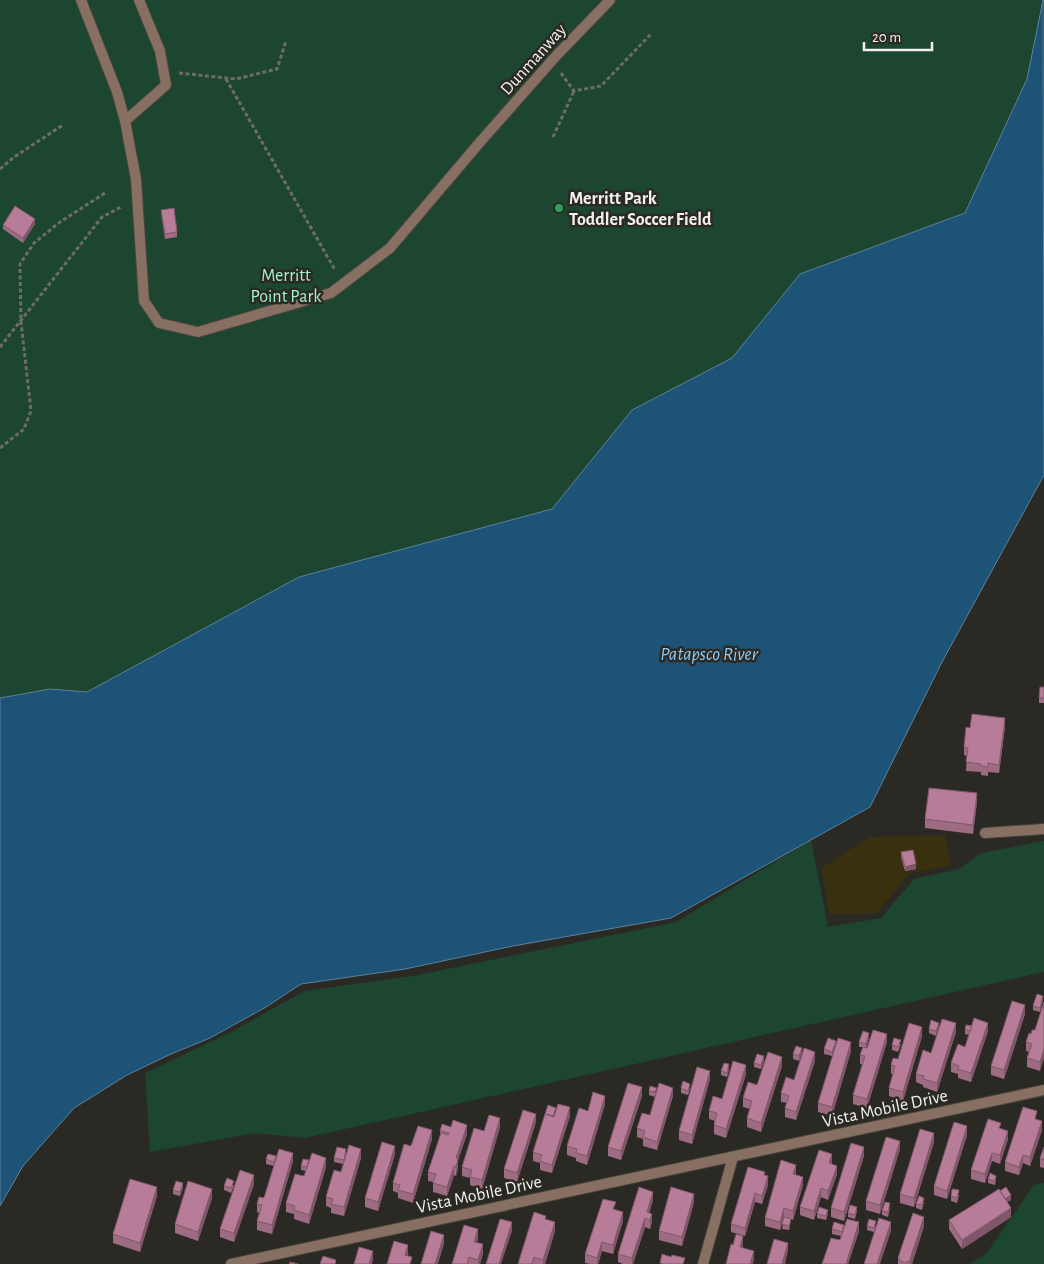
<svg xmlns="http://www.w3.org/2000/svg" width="1044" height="1264" font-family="'Alegreya Sans',sans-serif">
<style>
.green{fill:#1d4630}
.sand{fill:#393010}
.water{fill:#1d5376;stroke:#5d829a}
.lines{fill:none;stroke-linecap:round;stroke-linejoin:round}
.lane-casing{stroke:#474540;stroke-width:12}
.street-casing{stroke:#474540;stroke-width:12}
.path{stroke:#6e6c67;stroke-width:3;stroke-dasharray:4 2.5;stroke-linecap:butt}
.lane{stroke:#876f61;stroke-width:10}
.street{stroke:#876f61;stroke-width:10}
.wall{fill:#9d6b82}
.shaded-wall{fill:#80576a}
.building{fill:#b77c97;stroke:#80576a}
.leisure-dot{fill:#2e9e5b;stroke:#2b2924;stroke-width:2}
.labels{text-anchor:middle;stroke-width:5;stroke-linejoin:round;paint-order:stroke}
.street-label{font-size:18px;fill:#f3f1ed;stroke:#2b2924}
.poi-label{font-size:18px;font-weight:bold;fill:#f3f1ed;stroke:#2b2924;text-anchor:start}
.park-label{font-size:18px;fill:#9df6c4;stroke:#2b2924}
.water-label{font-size:19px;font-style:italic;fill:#8dcaf6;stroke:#2b2924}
</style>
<rect width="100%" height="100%" fill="#2b2924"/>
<!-- green -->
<path class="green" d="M0,0H1043L1027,79L965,213L800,274L732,358L632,410L552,509L299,577L87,692L43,690L0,698Z
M811,840L828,927L881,918L914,879L959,869L981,853L1044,841V972L305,1138L255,1133L150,1152L145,1073L233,1031L304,991L413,976L676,922Z
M1044,1183V1264H969L986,1254L1034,1185Z"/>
<!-- sand -->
<path class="sand" d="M945,835L951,865L909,874L877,913L829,915L822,868L869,837Z"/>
<!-- water -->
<path class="water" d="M1043,0L1044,475L942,662L870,807L671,918L513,946L405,969L301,984L266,1007L210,1038L171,1054L127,1075L74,1108L23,1166L0,1206V698L50,689L87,692L299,577L552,509L632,410L732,358L800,274L965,213L1027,79Z"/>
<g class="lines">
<defs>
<path id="lane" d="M81,0L117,92L125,121L136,179L144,301L159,323L198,332L331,293L390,248L481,141
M125,121L166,85L160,51L139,0"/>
<path id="street" d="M481,141L556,56L610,0
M985,833L1044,829
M231,1264L1044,1090
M703,1264L733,1157"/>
</defs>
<!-- lane casing -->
<use href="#lane" class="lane-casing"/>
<!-- street casing -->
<use href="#street" class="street-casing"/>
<!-- path -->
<path class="path" d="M179,73L236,79L277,69L286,41
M561,73L574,91L601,86L651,34
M226,79L335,270
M553,137L574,91
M0,169L14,157L63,125
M0,347L102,217L121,207
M0,448L24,429L31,411L21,322L20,264L34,243L60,222L105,193"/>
<!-- lane -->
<use href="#lane" class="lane"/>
<!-- street -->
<use href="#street" class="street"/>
</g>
<!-- wall -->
<path class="wall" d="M161,210L177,232V237L165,239L161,214Z
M35,224L23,243L3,229V225Z
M1044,687V703H1039V698Z
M1005,727L999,773L988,772V776L981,775V772L966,771L967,756L964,755V747L970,728Z
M977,802L973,834L925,828V819Z
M901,852L916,869L905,871L901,857Z
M1043,1000L1040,1012L1033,1010V1006Z
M1044,1002L1040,1071L1027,1067V1058L1029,1052L1026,1051V1042L1031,1034L1035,1030Z
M1025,1014L1004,1079L991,1075V1066Z
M939,1027L936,1036L929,1033V1029Z
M965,1029L988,1031L971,1082L958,1078V1074L951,1072V1063L965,1047L969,1035L965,1034Z
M956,1032L937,1092L923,1087V1085L916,1082V1074L931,1053Z
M922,1036L903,1101L889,1096V1088L893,1074H891V1065Z
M869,1038L866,1048H867L887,1042L867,1108L853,1104V1095L862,1064H860V1055L863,1047H859V1042Z
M836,1041L832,1056L824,1054V1049Z
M901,1044L898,1052L892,1050V1045Z
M851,1051L832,1116L818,1112V1103Z
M802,1052L799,1061L793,1059V1054Z
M764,1061L761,1069L754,1067V1063Z
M815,1061L796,1120L785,1117V1108L787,1103L781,1102V1093L794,1080Z
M782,1066L761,1132L747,1127V1118L750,1109L743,1107V1098L757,1085Z
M729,1069L727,1077L721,1075V1071Z
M746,1074L726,1138L714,1134V1125L715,1121L709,1119V1111Z
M710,1079L692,1144L679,1140V1131Z
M681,1088H690L688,1095L681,1093Z
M649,1091L673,1096L657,1150L643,1146V1139L637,1137V1128L650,1115L655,1097L649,1095Z
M642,1096L621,1160L608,1156V1147Z
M605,1104L587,1165L576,1161V1158L567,1155V1146L588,1111Z
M556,1111L570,1116L552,1173L540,1170V1163L533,1161V1152Z
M1037,1120L1042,1130L1030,1166L1023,1163L1019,1175L1005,1171V1162Z
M536,1122L517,1182L504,1178V1169Z
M500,1127L482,1189L470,1185V1178L462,1176V1167L484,1131Z
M1001,1129L1008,1139L1000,1164L992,1161L985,1183L971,1179V1170Z
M440,1131L467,1134L458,1160V1168L456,1176L454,1175L447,1196L433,1192V1182L428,1181V1172L440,1135Z
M967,1135L947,1199L934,1195V1186Z
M432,1139L413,1203L398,1198V1193L393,1191V1183L411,1146Z
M934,1142L914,1207L900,1203V1194Z
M1044,1147V1168L1040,1167V1158Z
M900,1149L880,1214L866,1210V1201Z
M346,1153L361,1158L344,1216L331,1213V1208L326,1206V1197L341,1172L343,1164L334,1162V1158Z
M395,1154L378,1211L365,1207V1198Z
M864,1156L844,1221L831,1217V1208Z
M266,1159L293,1161L272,1234L257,1230V1221L259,1213L257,1212V1204L264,1198L274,1166L266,1164Z
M832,1163L831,1164L837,1174L828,1200L821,1197L814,1220L800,1215V1207Z
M301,1166L326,1167L309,1224L294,1219V1214L286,1212V1203L304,1176L306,1171L301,1170Z
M796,1173V1175L803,1185L793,1220L791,1219L789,1230L782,1229L784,1217L780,1230L765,1226V1218Z
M765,1175L768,1185L762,1204L755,1202L745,1236L731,1232V1224Z
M988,1179L996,1180L995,1185L988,1183Z
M254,1184L234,1242L220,1237V1229Z
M234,1185L231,1193L224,1190V1186Z
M183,1188L180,1196L173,1194V1190Z
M1000,1191L1011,1200L1007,1202L1011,1217L962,1249L949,1229V1220Z
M959,1195L957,1203L951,1201V1196Z
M157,1196L140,1252L113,1243V1234Z
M212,1198L198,1241L175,1233V1224Z
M653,1200L649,1213L652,1222L650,1229L645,1227L633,1264H623L618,1262V1254Z
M694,1202L682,1246L659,1240V1231Z
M924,1202L922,1210L916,1208V1204Z
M890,1208L888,1217L882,1215V1211Z
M616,1209L623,1221L613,1254L602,1251L598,1264H590L585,1263V1254Z
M857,1211L855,1219L848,1217V1213Z
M817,1214H828L826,1220L817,1218Z
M546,1219L555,1231L545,1264H518Z
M867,1226H876L874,1232L867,1230Z
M924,1226L912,1264H898V1258Z
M844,1228L859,1231L848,1264H822L840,1240L841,1236L832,1234V1229Z
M478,1238L477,1242L483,1253L480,1264H452Z"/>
<!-- shaded-wall -->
<path class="shaded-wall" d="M35,219V224L23,243V238Z
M1005,718V727L999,773V765Z
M977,793V802L973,834V825Z
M916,864V869L905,871V867Z
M1043,996V1000L1040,1012V1008Z
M1025,1005V1014L1004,1079V1070Z
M939,1023V1027L936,1036V1031Z
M956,1023V1032L937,1092V1083Z
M988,1023V1031L971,1082V1073Z
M922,1027V1036L903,1101V1092Z
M869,1033V1038L866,1049V1044Z
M887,1034V1042L867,1108V1099Z
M836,1041V1045L832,1056V1052Z
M851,1042V1051L832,1116V1107Z
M802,1048V1052L799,1061V1056Z
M1044,1049V1058L1040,1071V1062Z
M815,1052V1061L796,1120V1112Z
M764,1056V1061L761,1069V1065Z
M782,1057V1066L761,1132V1123Z
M729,1064V1069L727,1077V1073Z
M746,1065V1074L726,1138V1129Z
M710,1071V1079L692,1144V1135Z
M642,1087V1096L621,1160V1151Z
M673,1088V1096L657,1150V1142Z
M605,1096V1104L587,1165V1156Z
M570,1107V1116L552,1173V1165Z
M536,1114V1122L517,1182V1173Z
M500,1118V1127L482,1189V1180Z
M1042,1121V1130L1030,1166V1157Z
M467,1125V1134L458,1160V1168L456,1176V1158Z
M967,1126V1135L947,1199V1191Z
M432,1130V1139L413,1203V1194Z
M1008,1131V1139L1000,1164V1155Z
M934,1133V1142L914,1207V1198Z
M900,1141V1149L880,1214V1205Z
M395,1146V1154L378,1211V1202Z
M864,1147V1156L844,1221V1212Z
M361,1149V1158L344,1216V1207Z
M293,1153V1161L272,1234V1225Z
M992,1153V1161L985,1183V1174Z
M832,1154V1163L829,1172V1163Z
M1023,1155V1163L1019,1175V1167Z
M326,1158V1167L309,1224V1215Z
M796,1165V1173L793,1183V1174Z
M454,1166V1175L447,1196V1187Z
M837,1166V1174L828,1200V1191Z
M254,1175V1184L234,1242V1233Z
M768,1176V1185L762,1204V1196Z
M803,1177V1185L793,1220V1211Z
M183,1183V1188L180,1196V1192Z
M157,1187V1196L140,1252V1243Z
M821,1188V1197L814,1220V1211Z
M212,1189V1198L198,1241V1232Z
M653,1192V1200L647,1221V1212Z
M755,1193V1202L745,1236V1228Z
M694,1194V1202L682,1246V1237Z
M1011,1195V1200L1005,1203V1199Z
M784,1208V1217L780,1230V1222Z
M1011,1208V1217L962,1249V1240Z
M623,1212V1221L613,1254V1245Z
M652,1214V1222L650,1229V1220Z
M924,1217V1226L912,1264H909Z
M645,1218V1227L633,1264H632V1258Z
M512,1222V1231L501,1264H499Z
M555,1222V1231L545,1264H543V1260Z
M859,1222V1231L848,1264H846Z
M891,1222V1231L880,1264H877Z
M478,1229V1238L474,1251V1242Z
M444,1235V1244L438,1264H435Z
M743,1236V1245L740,1256V1247Z
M602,1242V1251L598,1264H597V1258Z
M788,1243V1251L785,1264H782Z
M483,1244V1253L480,1264H478V1260Z
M408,1245V1254L405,1263V1255Z
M373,1251V1260L372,1264H369Z
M754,1251V1260L753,1264H750Z"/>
<!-- building -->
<path class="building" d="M15,206L35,219L23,238L3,225Z
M174,208L177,232L165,234L161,210Z
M1040,687H1044V698H1039Z
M972,714L1005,718L999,765L988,763V767L981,766V764L966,762L968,748L964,747L966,727L970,728Z
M929,788L977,793L973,825L925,819Z
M913,850L916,864L905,867L901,852Z
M1037,994L1043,996L1040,1008L1033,1006Z
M1012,1001L1025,1005L1004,1070L991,1066Z
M1044,1002V1049L1040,1062L1027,1058L1032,1044L1026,1042L1029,1033L1031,1034L1032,1030H1035Z
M974,1018L988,1023L971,1073L958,1069L959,1066L951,1063L958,1044L965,1047Z
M942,1019L956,1023L937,1083L923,1079L924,1076L916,1074L923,1050L931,1053Z
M931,1020L939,1023L936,1031L929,1029Z
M909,1023L922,1027L903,1092L889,1088L895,1066L891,1065L893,1058L898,1059Z
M966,1025L972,1026L970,1031L965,1029Z
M873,1030L887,1034L867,1099L853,1095L865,1056L860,1055L863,1047L867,1048Z
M863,1031L869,1033L866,1044L859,1042Z
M828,1038L836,1041L832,1052L824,1049Z
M838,1038L851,1042L832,1107L818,1103Z
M894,1038L901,1040L898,1047L892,1045Z
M796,1046L802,1048L799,1056L793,1054Z
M804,1048L815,1052L796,1112L785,1108L789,1096L781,1093L786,1077L794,1080Z
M768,1052L782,1057L761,1123L747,1118L752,1101L743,1098L748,1082L757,1085Z
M757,1054L764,1056L761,1065L754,1063Z
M733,1061L746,1065L726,1129L714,1125L717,1113L709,1111L713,1096L722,1099Z
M724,1063L729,1064L727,1073L721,1071Z
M697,1067L710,1071L692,1135L679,1131Z
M683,1081L690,1084L688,1091L681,1088Z
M628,1083L642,1087L621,1151L608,1147Z
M659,1083L673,1088L657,1142L643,1137L645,1131L637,1128L642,1113L650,1115Z
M650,1086L657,1088L655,1092L649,1091Z
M593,1092L605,1096L587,1156L576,1153L577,1149L567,1146L579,1108L588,1111Z
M558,1104L570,1107L552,1165L540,1161L542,1155L533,1152L545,1114L554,1117Z
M548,1105L556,1108L553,1116L545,1114Z
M1023,1107L1037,1111L1035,1119L1042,1121L1030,1157L1023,1155L1019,1167L1005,1162Z
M523,1110L536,1114L517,1173L504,1169Z
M489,1115L500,1118L482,1180L470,1177L472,1170L462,1167L474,1128L484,1131Z
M988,1119L1001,1123L999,1128L1008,1131L1000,1155L992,1153L985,1174L971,1170Z
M453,1120L467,1125L456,1158L458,1159L456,1167L454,1166L447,1187L433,1183L436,1174L428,1172L441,1133L448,1135L449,1133L440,1131L442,1124L451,1127Z
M954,1122L967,1126L947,1191L934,1186Z
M418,1126L432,1130L413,1194L398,1190L400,1185L393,1183L404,1144L411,1146Z
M920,1129L934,1133L914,1198L900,1194Z
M886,1137L900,1141L880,1205L866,1201Z
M382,1142L395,1146L378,1202L365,1198Z
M851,1143L864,1147L844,1212L831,1208Z
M349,1145L361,1149L344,1207L331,1204L333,1199L326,1197L334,1170L341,1172Z
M337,1147L346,1149L344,1160L334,1158Z
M1044,1147V1160L1040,1158Z
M279,1149L293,1153L272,1225L257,1221L262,1205L257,1204L259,1197L264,1198Z
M819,1150L832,1154L829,1163L837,1166L828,1191L821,1188L814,1211L800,1207Z
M312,1153L326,1158L309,1215L294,1210L295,1206L286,1203L295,1174L304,1176Z
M268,1154L276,1156L274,1162L266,1159Z
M303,1159L309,1160L307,1167L301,1166Z
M781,1160L796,1165L793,1174L803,1177L793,1211L784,1208L780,1222L765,1218Z
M748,1167L765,1172L764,1175L768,1176L762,1196L755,1193L745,1228L731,1224Z
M240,1170L254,1175L234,1233L220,1229Z
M990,1173L996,1176L995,1181L988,1179Z
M227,1178L234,1181L231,1188L224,1186Z
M130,1179L157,1187L140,1243L113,1234Z
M176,1181L183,1183L180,1192L173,1190Z
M188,1181L212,1189L198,1232L175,1224Z
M639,1187L653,1192L647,1212L652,1214L650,1220L645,1218L632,1258L618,1254Z
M671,1187L694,1194L682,1237L659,1231Z
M1006,1187L1011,1195L1005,1199L1000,1191Z
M952,1189L959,1190L957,1198L951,1196Z
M999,1189L1011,1208L962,1240L949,1220Z
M919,1196L924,1198L922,1205L916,1204Z
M603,1199L616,1202L613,1209L623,1212L613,1245L602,1242L597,1258L585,1254Z
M885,1202L890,1203L888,1212L882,1211Z
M850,1205L857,1207L855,1215L848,1213Z
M819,1207L828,1210L826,1216L817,1214Z
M534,1212L546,1216L545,1219L555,1222L543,1260L534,1257L532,1264H533H518Z
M913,1213L924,1217L909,1262L907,1261V1263L900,1261V1259L898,1258Z
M784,1217L791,1219L789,1226L782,1224Z
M879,1218L891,1222L877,1264H864Z
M500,1219L512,1222L499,1264H486Z
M847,1219L859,1222L846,1264H822L831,1238L840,1240Z
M869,1219L876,1221L874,1228L867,1226Z
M834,1222L844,1225L842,1232L832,1229Z
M464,1225L478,1229L474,1242L483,1244L478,1260L469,1257L467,1264H452Z
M431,1231L444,1235L435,1264H421Z
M736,1234L743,1236L740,1247L754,1251L750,1264H726L731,1244L733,1245Z
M774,1239L788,1243L782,1264H767Z
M394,1241L408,1245L405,1255L412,1257L410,1264H387Z
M359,1247L373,1251L369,1264H354Z
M662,1254L671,1257L672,1255L685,1258L683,1264H663L660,1263Z
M323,1256L336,1260L335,1264H320Z
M290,1262L298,1264H289Z"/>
<!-- markers -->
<circle class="leisure-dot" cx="559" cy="208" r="5"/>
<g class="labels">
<!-- street labels -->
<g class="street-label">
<text transform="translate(533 59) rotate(-48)" y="6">Dunmanway</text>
<text transform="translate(885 1108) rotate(-12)" y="6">Vista Mobile Drive</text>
<text transform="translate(479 1194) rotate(-12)" y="6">Vista Mobile Drive</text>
</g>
<!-- poi labels -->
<g class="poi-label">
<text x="569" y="204">Merritt Park<tspan x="569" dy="21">Toddler Soccer Field</tspan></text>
</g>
<!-- park labels -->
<g class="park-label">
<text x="286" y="281">Merritt<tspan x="286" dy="21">Point Park</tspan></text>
</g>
<!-- water labels -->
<g class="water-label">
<text x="709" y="660">Patapsco River</text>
</g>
</g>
<!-- scale -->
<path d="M864 42v8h68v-8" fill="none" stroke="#f3f1ed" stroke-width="2.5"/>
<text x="872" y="42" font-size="15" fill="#f3f1ed" stroke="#2b2924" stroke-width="4" paint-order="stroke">20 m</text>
</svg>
